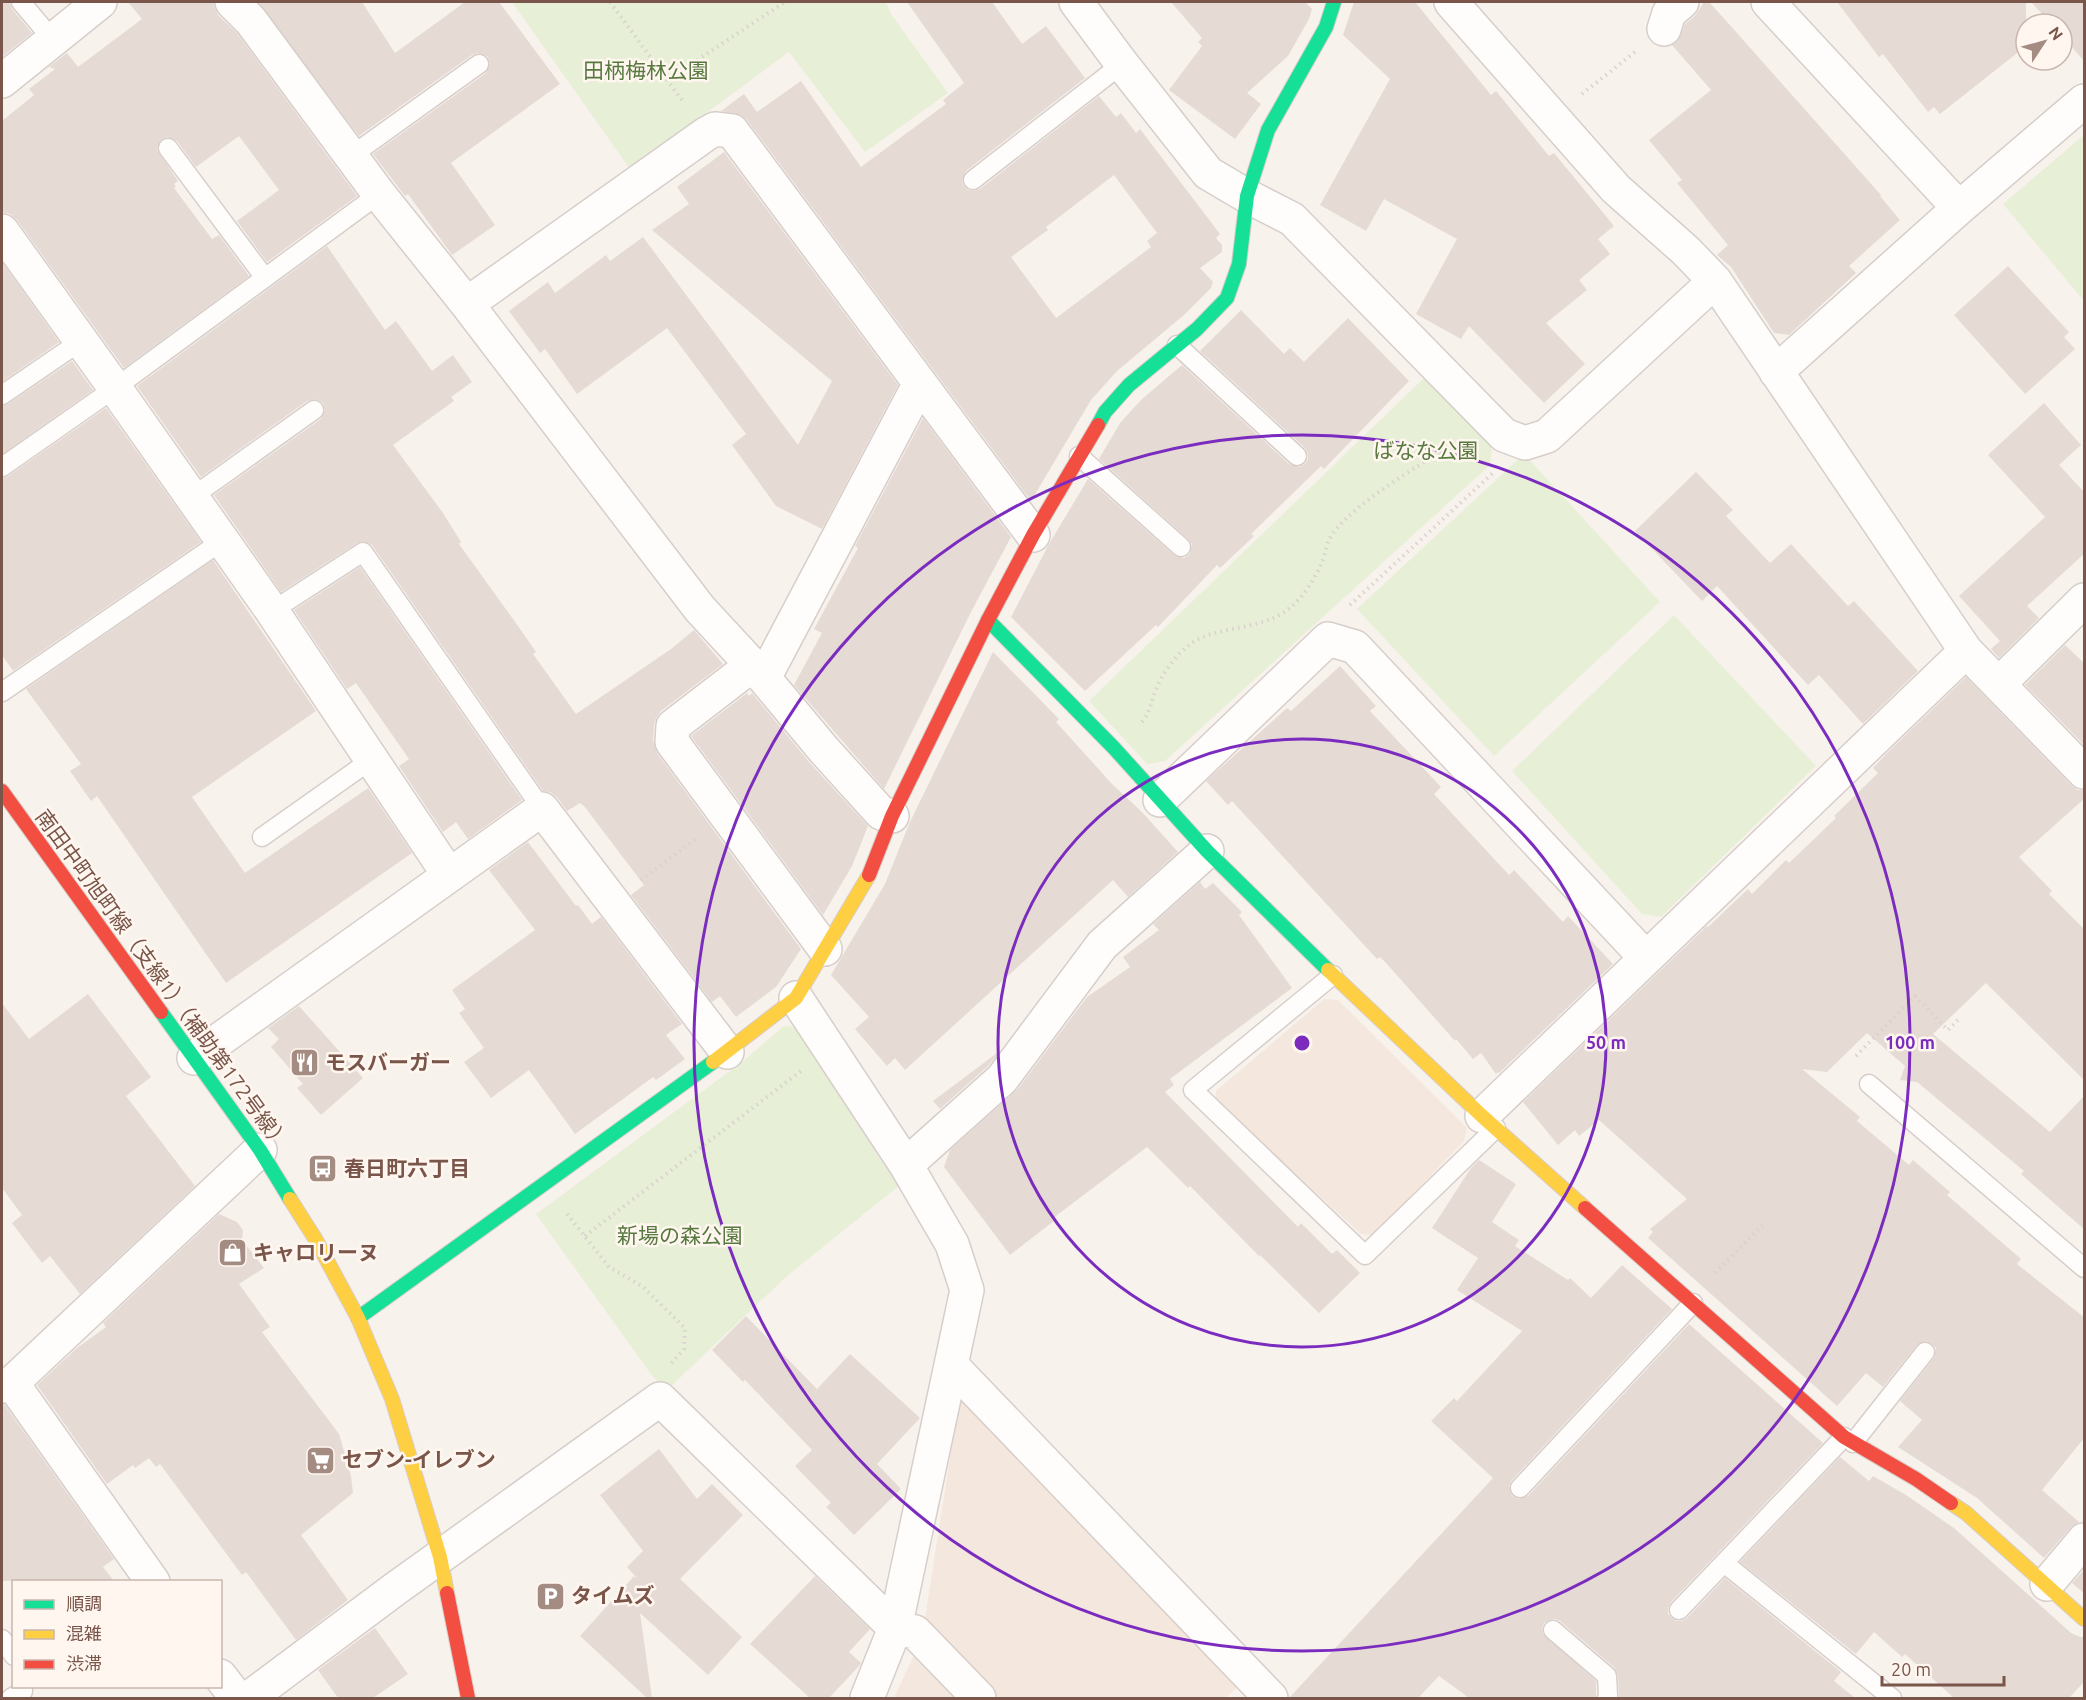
<svg xmlns="http://www.w3.org/2000/svg" width="2086" height="1700" font-family="Ubuntu,'Noto Sans JP',sans-serif">
<style>
.residential{fill:#f4e7dd}
.green{fill:#e7efd7}
.building{fill:#e5dad4;fill-rule:evenodd}
.lines{fill:none;stroke-linecap:round;stroke-linejoin:round}
.lane-casing{stroke:#d7ceca;stroke-width:21}
.street-casing{stroke:#d7ceca;stroke-width:36}
.fast-casing{stroke:#d8cec9;stroke-width:16}
.slow-casing{stroke:#d8cec9;stroke-width:16}
.jam-casing{stroke:#d8cec9;stroke-width:16}
.path{stroke:#dbd1ce;stroke-width:4;stroke-dasharray:1.5 4.5;stroke-linecap:butt}
.lane{stroke:#fefdfc;stroke-width:18}
.street{stroke:#fefdfc;stroke-width:33}
.fast{stroke:#16e098;stroke-width:14}
.slow{stroke:#ffcf43;stroke-width:14}
.jam{stroke:#f24e42;stroke-width:14}
.ring{fill:none;stroke:#7b2cbf;stroke-width:3}
.labels{text-anchor:middle;stroke-width:5;stroke-linejoin:round;paint-order:stroke}
.park-label{font-size:21px;fill:#57793f;stroke:#fff7ef}
.street-label{font-size:21px;fill:#79554a;stroke:#fff7ef}
.poi-label{font-size:21px;font-weight:bold;fill:#79554a;stroke:#fff7ef;text-anchor:start}
.centre{fill:#7b2cbf;stroke:#fff7ef;stroke-width:3}
.ring-label{font-size:18px;text-anchor:middle;font-weight:bold;fill:#7b2cbf;stroke:#fff7ef;stroke-width:5;stroke-linejoin:round;paint-order:stroke}
</style>
<rect width="100%" height="100%" fill="#f8f2ed"/>
<!-- residential -->
<path class="residential" d="M1324,999L1338,1000L1467,1128L1464,1141L1373,1235L1361,1234L1216,1101V1091Z
M974,1399L1243,1683L1225,1698H894L922,1638L959,1400Z"/>
<!-- green -->
<path class="green" d="M512,2H886L891,14L948,93L865,152L789,52L630,169Z
M2084,135V301L2003,204Z
M1426,376L1493,441L1490,465L1165,761L1147,764L1089,701Z
M1524,454L1660,602L1494,756L1357,609Z
M1674,615L1816,766L1661,917L1642,914L1512,771Z
M784,1026L805,1028L879,1158L900,1185L787,1276L667,1390L653,1377L536,1214L742,1062Z"/>
<!-- building -->
<path class="building" d="M2,2H10L12,9L32,33L3,56L2,55Z
M128,2H214V7L218,15L237,33L357,196L267,262L237,221L279,190L239,136L196,167L177,141L167,137L162,139L158,144L157,150L178,181L174,184L176,187L174,188L212,239L219,235L249,276L124,368L17,220L10,214L2,212V121L34,95L29,89L55,69L49,67L67,53L78,67L142,19Z
M258,2H362L395,53L465,2H499L560,84L451,163L495,225L452,255L408,194L405,196L373,154L486,73L490,63L488,57L478,53L472,55L359,136Z
M907,2H992L1022,44L1046,26L1085,78L966,171L962,181L964,186L968,190L974,191L980,189L1099,96L1116,117L1121,113L1136,133L1140,129L1220,234L1216,238L1222,245V252L1200,268L1213,282L1211,288L1184,315L1117,371L1091,400L1031,501L747,120L741,115L721,111L744,94L757,112L801,81L861,167L946,104L943,100L964,83ZM1114,175L1157,233L1147,241L1151,247L1056,318L1011,257L1048,230L1046,227Z
M1171,2H1305L1312,9L1309,19L1288,56L1247,93L1261,104L1235,139L1169,90L1202,46L1198,42L1202,38Z
M1354,2H1415L1491,95L1496,91L1549,156L1554,153L1614,226L1598,239L1610,254L1579,280L1587,290L1546,323L1585,364L1544,403L1469,326L1461,339L1416,314L1457,239L1384,199L1366,231L1320,205L1390,79L1343,35Z
M1704,2H1709L1729,24L1881,195L1880,196L1900,220L1849,266L1856,273L1789,335L1774,333L1731,267L1717,255L1728,245L1677,183L1682,180L1649,140L1711,90L1672,45L1677,42L1685,24L1695,16Z
M1837,2H2026V46L1940,114L1934,107L1928,112L1883,54L1879,57Z
M2031,2H2085V62L2062,36V24H2051Z
M724,152L898,385L822,529L776,506L732,445L746,434L667,328L577,394L545,349L540,353L509,311L548,282L555,293L606,255L610,261L643,237L798,445L832,381L652,230L689,204L677,187Z
M327,246L385,330L396,321L432,371L453,355L472,382L451,397L454,401L393,445L443,513L461,542L459,544L518,626L536,652L533,654L576,714L671,649L694,630L723,664L661,711L656,718L654,724L653,741L657,753L801,949L776,987L736,1017L720,996L712,1002L631,895L644,885L584,806L580,803L567,811L557,797L550,792L543,791L372,545L363,541L357,543L281,592L214,495L321,419L325,410L323,403L314,399L307,401L201,477L137,386Z
M2,262L59,342L2,382Z
M2008,266L2069,332L2064,337L2075,349L2025,394L1954,315Z
M1241,310L1284,354L1290,348L1304,362L1348,318L1409,381L1324,469L1321,466L1251,534L1254,536L1220,568L1217,565L1158,627L1156,625L1085,691L1011,617L1049,544L1088,479L1174,555L1184,558L1190,554L1192,544L1188,539L1099,459L1120,423L1142,399L1182,365L1289,464L1300,467L1305,464L1308,459V453L1305,448L1200,351Z
M72,361L93,390L2,454V406L8,404Z
M2044,403L2081,445L2059,465L2085,493V553L2027,606L2039,618L1999,658L1991,649L2000,641L1959,596L2045,517L1988,455Z
M106,408L201,542L13,671L2,655V478L8,476Z
M923,418L1011,537L971,612L884,789L794,685L822,633L814,629L858,548L855,546Z
M1696,472L1733,510L1726,516L1770,563L1791,544L1848,606L1854,601L1918,671L1863,724L1819,675L1808,685L1717,586L1702,601L1635,531Z
M213,560L316,711L192,797L245,873L368,788L412,853L226,983L97,796L91,801L70,771L81,764L26,689Z
M360,567L522,800L468,839L456,822L443,832L399,766L409,759L356,683L347,689L294,610Z
M2065,645L2085,664V746L2025,685Z
M993,652L1059,719L1056,722L1112,784L1142,812L1178,852L1128,897L1113,880L905,1070L895,1058L887,1066L855,1029L869,1017L831,975L885,884L909,824Z
M1340,666L1376,706L1370,711L1441,787L1434,794L1509,875L1514,870L1563,922L1568,916L1613,964L1499,1073L1498,1072L1496,1074L1481,1053L1473,1059L1456,1039L1455,1041L1387,964L1380,957L1377,959L1232,801L1228,805L1206,781L1287,708L1291,711Z
M1966,677L2071,785L2078,790H2085V798L2019,857L2052,891L2049,894L2085,930V1081L1986,983L1933,1034L2050,1132L2085,1095V1230L2021,1174L2024,1171L1917,1082L1900,1080L1905,1066L1867,1033L1827,1072L1802,1069L1860,1117L1857,1121L1909,1165L1913,1160L1950,1192L1947,1195L2021,1259L2017,1264L2085,1318V1437L2042,1490L2079,1522L2070,1528L2044,1558L1977,1498L1898,1447L1922,1420L1900,1401L1934,1358L1936,1348L1932,1344L1926,1341L1917,1345L1883,1387L1866,1373L1837,1406L1648,1238L1653,1232L1650,1229L1687,1199L1599,1120L1579,1136L1575,1130L1558,1145L1523,1102L1707,926L1708,927L1748,889L1752,894L1786,860L1789,863L1836,818L1834,816L1878,773L1873,768L1889,751Z
M747,693L749,696L752,693L810,763L868,826L852,866L823,915L691,736Z
M528,842L576,906L578,905L592,924L601,917L682,1024L666,1035L685,1059L656,1080L653,1077L575,1134L529,1070L491,1098L464,1062L484,1048L459,1013L465,1009L452,990L535,930L489,870Z
M1200,882L1205,889L1213,883L1242,912L1239,915L1292,988L1170,1079L1174,1085L1165,1092L1298,1227L1301,1223L1332,1254L1337,1250L1360,1273L1319,1313L1260,1255L1259,1256L1190,1186L1188,1188L1147,1147L1052,1219L1054,1221L1010,1255L944,1167L950,1150L1017,1090L1087,997L1130,967L1123,957L1159,930L1153,924Z
M88,994L151,1077L126,1096L195,1186L80,1294L50,1256L42,1263L12,1223L22,1215L2,1188V1003L29,1039Z
M299,1006L363,1078L321,1115L297,1088L303,1084L271,1047L279,1039L268,1028Z
M1001,1050L988,1066L940,1109L933,1101Z
M1479,1160L1516,1184L1492,1222L1519,1240L1515,1246L1568,1280L1570,1278L1591,1298L1622,1265L1672,1309L1512,1480L1509,1486L1512,1496L1518,1499L1528,1496L1689,1324L1823,1443L1671,1602L1668,1608V1614L1676,1621H1682L1687,1618L1725,1578L1841,1672L1834,1681L1855,1698H1619L1618,1675L1615,1668L1560,1621L1554,1619L1549,1620L1544,1623L1542,1629L1543,1634L1596,1681V1698H1469L1439,1676L1418,1698H1289L1493,1478L1431,1421L1454,1398L1457,1401L1522,1331L1457,1290L1478,1258L1432,1228L1471,1168Z
M219,1214L237,1222L243,1230L242,1240L264,1268L239,1284L270,1327L262,1332L339,1434L351,1476L353,1493L301,1535L348,1600L296,1640L246,1572L242,1575L160,1464L156,1467L149,1458L135,1468L133,1465L107,1484L37,1385L77,1348L106,1327L103,1323Z
M746,1316L817,1389L850,1354L920,1418L877,1464L901,1489L854,1535L826,1507L831,1503L795,1466L812,1450L745,1380L743,1382L712,1350Z
M2,1404H4L114,1559L103,1567L114,1581H2Z
M659,1449L697,1499L712,1484L743,1515L680,1579L742,1637L708,1675L640,1613L652,1698H647L580,1636L634,1576L635,1578L636,1577L627,1567L643,1551L600,1495Z
M1840,1457L1869,1481L1873,1476L1906,1495L1954,1528L2071,1633L2080,1637H2085V1681L2069,1698H1954L1905,1654L1902,1657L1874,1632L1856,1654L1740,1562Z
M2085,1569V1594L2072,1583Z
M815,1576L870,1629L849,1652L861,1663L860,1665L829,1698H810L750,1644Z
M375,1628L408,1674L373,1698H338L318,1670Z"/>
<g class="lines">
<defs>
<path id="lane" d="M21,2L52,39
M168,148L265,278
M351,156L479,64
M973,180L1122,64
M1177,345L1297,456
M2,395L81,341
M1079,456L1181,547
M2,467L115,388L379,194
M192,497L314,410
M272,611L363,552L542,809
M2,692L222,541
M262,837L371,760
M1333,975L1193,1090L1365,1255L1496,1128
M1869,1084L2084,1268
M1853,1443L1925,1352
M1520,1488L1693,1303
M1724,1563L1892,1698
M1679,1610L1844,1437
M1553,1630L1607,1676L1608,1696L1607,1698
M2,1639L14,1656
M11,1698L23,1691V1686"/>
<path id="street" d="M232,2L251,21L379,194L467,304L700,609L764,678L824,750L881,813L892,816
M1076,2L1122,64L1208,173L1247,196L1292,219L1504,435L1525,443L1547,436L1715,281
M1451,2L1616,189L1685,250L1715,281L1966,651L2084,772
M1768,2L1959,208
M1664,29L1669,13L1682,2
M2,81L100,2
M2,231L115,388L272,611L449,875
M467,304L706,134L715,129L732,131L1033,535
M1776,372L1959,208L2084,101
M751,666L673,726L672,742L825,949
M764,678L920,383
M1999,684L2084,600
M1160,800L1328,639L1355,647L1646,958
M796,998L906,1165L952,1244L967,1290L895,1628L867,1698
M194,1058L542,809L727,1052
M1482,1116L1966,651
M906,1165L1002,1079L1102,945L1207,851
M951,1365L1271,1698
M12,1383L153,1582
M2,1386L12,1383L260,1150
M2047,1584L2084,1540
M220,1676L237,1698
M249,1698L395,1589L660,1399L895,1628L915,1632L979,1698"/>
<path id="fast" d="M1098,425L1105,412L1129,385L1197,329L1227,298L1239,264L1247,196L1268,130L1326,27L1334,2
M988,620L1114,748L1207,851L1328,970
M161,1012L260,1150L290,1199
M358,1318L713,1062"/>
<path id="slow" d="M1328,970L1482,1116L1585,1208
M713,1062L796,998L869,875
M290,1199L316,1240L358,1318L392,1399L440,1557L447,1593
M1951,1503L1966,1513L2084,1619"/>
<path id="jam" d="M2,791L161,1012
M869,875L892,816L988,620L1033,535L1098,425
M1585,1208L1844,1437L1916,1479L1951,1503
M447,1593L468,1698"/>
</defs>
<!-- lane casing -->
<use href="#lane" class="lane-casing"/>
<!-- street casing -->
<use href="#street" class="street-casing"/>
<!-- fast casing -->
<use href="#fast" class="fast-casing"/>
<!-- slow casing -->
<use href="#slow" class="slow-casing"/>
<!-- jam casing -->
<use href="#jam" class="jam-casing"/>
<!-- path -->
<path class="path" d="M610,2L684,103
M667,80L785,2
M1582,94L1635,52
M1350,605L1494,472
M1142,722C1151,711 1151,701 1156,689C1163,673 1175,656 1189,645C1216,624 1263,632 1291,607C1304,596 1316,577 1322,562C1325,555 1326,547 1329,540C1341,514 1403,475 1428,460C1439,454 1451,451 1462,447
M641,880L697,838
M1856,1056L1915,996L1948,1030L1958,1020
M567,1214L609,1267L642,1286L685,1328L684,1349L670,1365
M585,1236L801,1071
M1715,1273L1763,1225"/>
<!-- lane -->
<use href="#lane" class="lane"/>
<!-- street -->
<use href="#street" class="street"/>
<!-- fast -->
<use href="#fast" class="fast"/>
<!-- slow -->
<use href="#slow" class="slow"/>
<!-- jam -->
<use href="#jam" class="jam"/>
</g>
<!-- distance rings -->
<g class="ring">
<circle cx="1302" cy="1043" r="304"/>
<circle cx="1302" cy="1043" r="608"/>
</g>
<!-- icons -->
<defs>
<symbol id="restaurant-square" viewBox="-11 -11 22 22"><rect x="-9" y="-9" width="18" height="18" rx="4" fill="#a58c83" stroke="#fff7ef"/><path d="M-5-6h1v4h1v-4h1v4h1v-4h1v5L-1.5 .5V6h-2V.5L-5-1ZM5-6V6H3V1.5H1.5Q1.5-4 5-6Z" fill="#fff"/></symbol>
<symbol id="bus-square" viewBox="-11 -11 22 22"><rect x="-9" y="-9" width="18" height="18" rx="4" fill="#a58c83" stroke="#fff7ef"/><path d="M-5-6H5V4H4V6H2V4H-2V6H-4V4H-5ZM-3.5-4V0h7V-4ZM-3.5 1.2v1.5H-2V1.2ZM2 1.2v1.5H3.5V1.2Z" fill="#fff"/></symbol>
<symbol id="shop-square" viewBox="-11 -11 22 22"><rect x="-9" y="-9" width="18" height="18" rx="4" fill="#a58c83" stroke="#fff7ef"/><path d="M-5-2.5h2.3a2.7 3.5 0 0 1 5.4 0H5L5.5 6h-11ZM-1.5-2.5h3a1.5 2.3 0 0 0-3 0Z" fill="#fff"/></symbol>
<symbol id="supermarket-square" viewBox="-11 -11 22 22"><rect x="-9" y="-9" width="18" height="18" rx="4" fill="#a58c83" stroke="#fff7ef"/><path d="M-6-5.5h2.5l.6 2H6L4.5 2H-2.5L-4.4-4H-6ZM-1.5 3.2a1.3 1.3 0 1 0 .1 0ZM3 3.2a1.3 1.3 0 1 0 .1 0Z" fill="#fff"/></symbol>
<symbol id="parking-square" viewBox="-11 -11 22 22"><rect x="-9" y="-9" width="18" height="18" rx="4" fill="#a58c83" stroke="#fff7ef"/><path d="M-3.5-5.5H1a3.5 3.5 0 0 1 0 7H-1V5.5H-3.5ZM-1-3.4V-.6H.8a1.4 1.4 0 0 0 0-2.8Z" fill="#fff"/></symbol>
</defs>
<g fill-rule="evenodd">
<use href="#restaurant-square" x="288" y="1046" width="33" height="33"/>
<use href="#bus-square" x="306" y="1152" width="33" height="33"/>
<use href="#shop-square" x="216" y="1236" width="33" height="33"/>
<use href="#supermarket-square" x="304" y="1444" width="33" height="33"/>
<use href="#parking-square" x="534" y="1580" width="33" height="33"/>
</g>
<g class="labels">
<!-- park labels -->
<g class="park-label">
<text x="646" y="78">田柄梅林公園</text>
<text x="1426" y="458">ばなな公園</text>
<text x="680" y="1243">新場の森公園</text>
</g>
<!-- street labels -->
<g class="street-label">
<text transform="translate(162 980) rotate(54)" y="7">南田中町旭町線（支線1）（補助第172号線）</text>
</g>
<!-- poi labels -->
<g class="poi-label">
<text x="325" y="1070">モスバーガー</text>
<text x="344" y="1176">春日町六丁目</text>
<text x="253" y="1260">キャロリーヌ</text>
<text x="342" y="1467">セブン-イレブン</text>
<text x="571" y="1603">タイムズ</text>
</g>
</g>
<circle cx="1302" cy="1043" r="9" class="centre"/>
<g class="ring-label">
<text x="1606" y="1049">50 m</text>
<text x="1910" y="1049">100 m</text>
</g>
<!-- border -->
<rect width="2086" height="1700" fill="none" stroke="#79554a" stroke-width="6"/>
<!-- legend -->
<rect x="12" y="1580" width="210" height="108" fill="#fff7ef" stroke="#c9b6ad" stroke-width="1.5"/>
<rect x="24" y="1600" width="30" height="9" fill="#16e098" stroke="#c9b6ad" stroke-width="1.5"/>
<text x="66" y="1610" font-size="18" fill="#79554a">順調</text>
<rect x="24" y="1630" width="30" height="9" fill="#ffcf43" stroke="#c9b6ad" stroke-width="1.5"/>
<text x="66" y="1640" font-size="18" fill="#79554a">混雑</text>
<rect x="24" y="1660" width="30" height="9" fill="#f24e42" stroke="#c9b6ad" stroke-width="1.5"/>
<text x="66" y="1670" font-size="18" fill="#79554a">渋滞</text>
<!-- north arrow -->
<g transform="translate(2044 42) rotate(54)"><circle r="28" fill="#fff7ef" stroke="#c9b6ad" stroke-width="1.5"/>
<path d="M0-4.5L10 22L0 15L-10 22Z" fill="#a58c83"/>
<text y="-9" font-size="16" font-weight="bold" text-anchor="middle" fill="#79554a">N</text>
</g>
<!-- scale -->
<path d="M1882 1676v9h122v-9" fill="none" stroke="#79554a" stroke-width="3"/>
<text x="1891" y="1676" font-size="18" fill="#79554a" stroke="#fff7ef" stroke-width="4.5" paint-order="stroke">20 m</text>
</svg>
